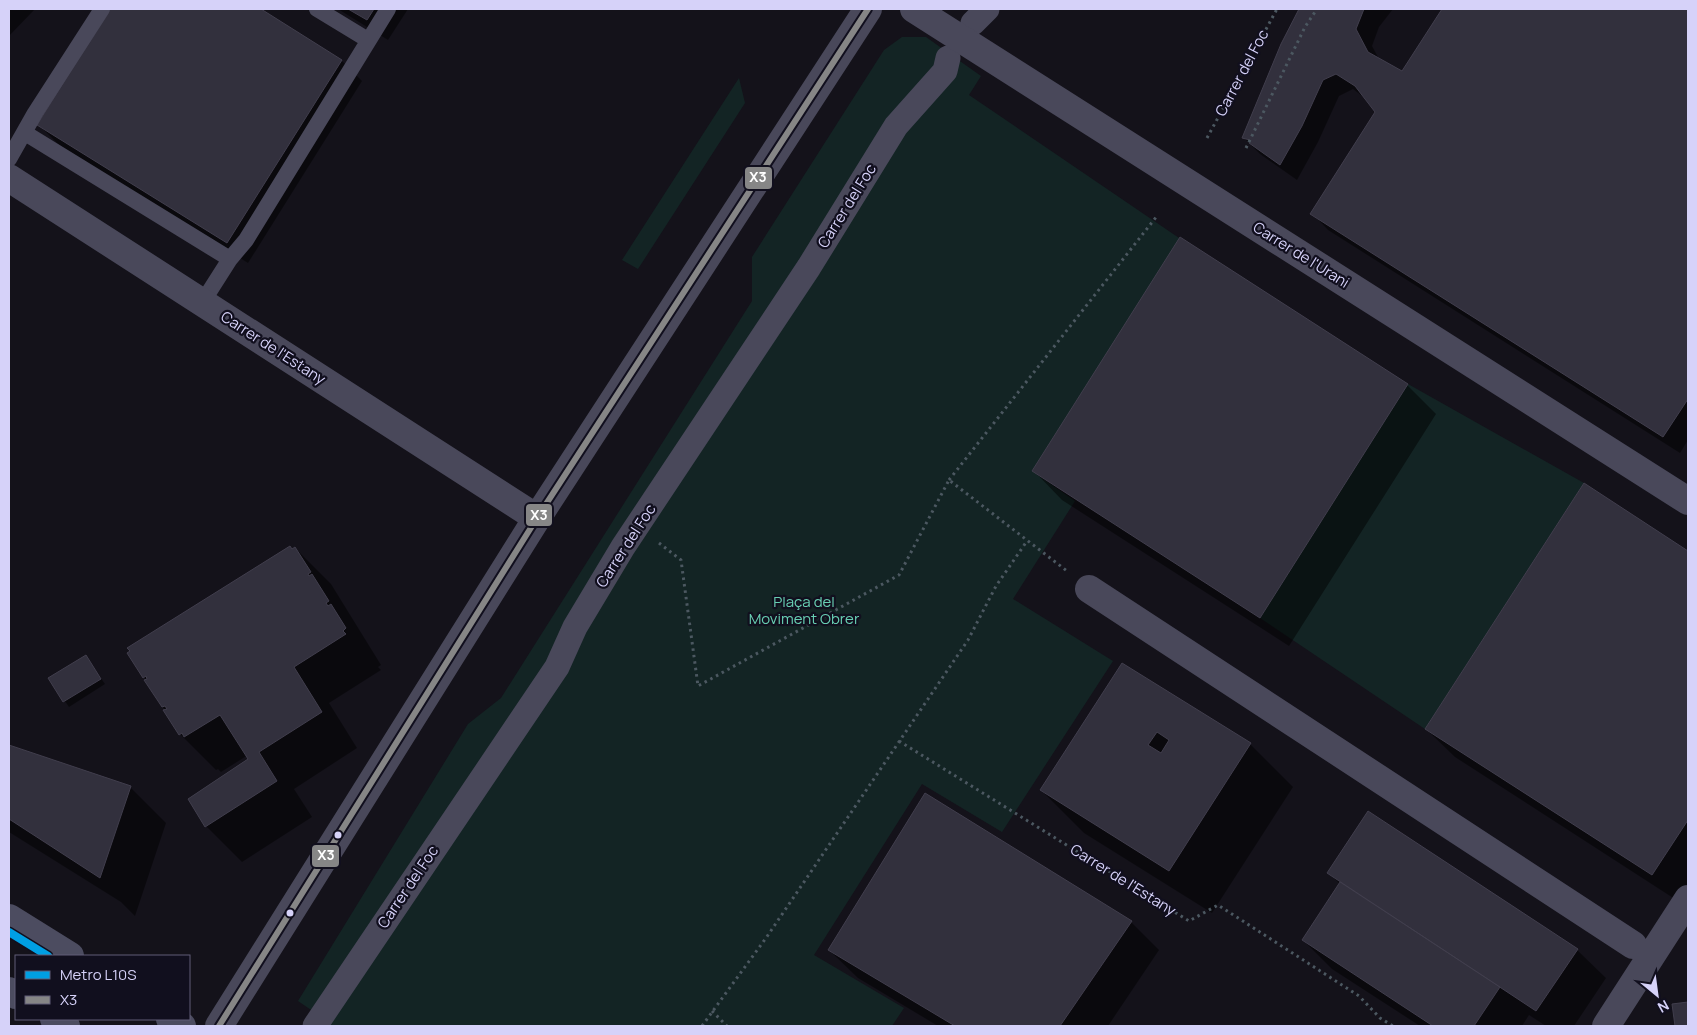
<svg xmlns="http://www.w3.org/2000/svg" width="1697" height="1035" font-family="Manrope,sans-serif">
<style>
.green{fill:#132424}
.shadow{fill:#0007}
.building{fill:#32303d;stroke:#413e4d;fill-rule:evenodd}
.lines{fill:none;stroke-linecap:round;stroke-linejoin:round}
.path{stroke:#4c5861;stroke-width:3;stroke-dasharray:2.5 4;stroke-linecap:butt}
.service{stroke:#49485a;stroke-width:16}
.pedestrian{stroke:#49485a;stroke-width:25}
.minor{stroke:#49485a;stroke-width:28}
.tertiary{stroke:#49485a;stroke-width:28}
.secondary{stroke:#4c4c60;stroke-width:28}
.bus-1-casing{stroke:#110f1e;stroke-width:10}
.bus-1{stroke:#868686;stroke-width:6}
.metro-1-casing{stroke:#110f1e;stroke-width:11}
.metro-1{stroke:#009fe3;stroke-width:8}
.bus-dot{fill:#d6d2f9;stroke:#110f1e;stroke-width:2}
.labels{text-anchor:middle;stroke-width:4.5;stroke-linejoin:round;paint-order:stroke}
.street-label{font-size:15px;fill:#d6d2f9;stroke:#110f1e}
.park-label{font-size:15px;fill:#68cfb3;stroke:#110f1e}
.line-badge{stroke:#110f1e;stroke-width:2}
.badge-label{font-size:14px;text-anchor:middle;font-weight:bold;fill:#fff}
</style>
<rect width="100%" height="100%" fill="#14121a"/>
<!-- green -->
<path class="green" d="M902,37H926L981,76L969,95L1182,240L1032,471L1075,501L1013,599L1113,661L1002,832L922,784L814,955L904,1008L892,1026H326L320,1016L298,1001L468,724L501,698L752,301V257L884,50Z
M739,78L745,103L638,269L622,260Z
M1408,384L1584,483L1425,729L1260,618Z"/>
<!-- shadow -->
<path class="shadow" d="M9,9H35L9,36Z
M111,9H259L341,60L362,81L248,263L59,145L38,124Z
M338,9H408L388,40Z
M1301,9H1393L1379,27L1372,46L1379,59L1402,73L1444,9H1688V440L1680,453L1328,230L1312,213L1377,112L1365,98L1353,89L1339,96L1318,142L1297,180L1260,154L1244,138L1282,45Z
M1407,385L1436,414L1289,646L1062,500L1034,471Z
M1584,485L1688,552V892L1681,903L1455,757L1426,729Z
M295,548L331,584L381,665L378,667L381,670L329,703L357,748L294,789L312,817L242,862L206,826L190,800L250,759L248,755L221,772L218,769L216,770L180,734L129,653Z
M86,657L105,684L69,707L50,679Z
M1122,665L1250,744L1293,787L1212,913L1084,833L1041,790Z
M9,746L130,787L166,823L135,916L121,902L9,832Z
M1329,873L1577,950L1606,978L1574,1026H1546L1529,1015L1522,1026H1420L1332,969L1303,940L1340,884Z
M1131,922L1159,950L1108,1026H938L858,978L829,950Z"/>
<!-- building -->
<path class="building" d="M109,9H261L342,60L227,243L37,125Z
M348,9H374L367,20Z
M1299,9H1364L1356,29L1368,52L1402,71L1442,9H1688V399L1663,437L1310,214L1375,112L1355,86L1336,74L1323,80L1302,126L1280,165L1249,143L1250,140L1242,138L1281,44Z
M1180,237L1408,384L1260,618L1032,471Z
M1584,483L1688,551V820L1652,875L1425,729Z
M290,546L292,549L295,547L311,572L308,574L309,576L312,574L329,601L326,603L328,606L331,604L346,628L343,631L346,634L294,667L322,712L259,752L277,781L205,827L188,799L248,759L220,715L184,737L182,733L179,735L163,710L167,709L165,706L162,707L144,680L147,679L146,676L143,678L127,653L130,651L127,648Z
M86,655L101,679L63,702L48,678Z
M1122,663L1251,743L1169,871L1040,790ZM1157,732L1169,740L1161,753L1148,745Z
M9,745L131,786L100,878L9,819Z
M925,793L1132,921L1060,1026H955L828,950Z
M1368,811L1578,949L1536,1011L1327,873Z
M1340,882L1500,987L1474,1026H1433L1302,940Z
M1688,1002V1026H1675L1672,1004Z"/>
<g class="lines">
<!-- path -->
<path class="path" d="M1207,138L1277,9
M1246,148L1305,27L1317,9
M949,480L1157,216
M659,543L681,560L698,686L899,575L949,480L1067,571
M899,741L1189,921L1218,905L1359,996L1380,1018L1393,1026
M712,1011L727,1026
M702,1026L766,938L968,640L996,586L1027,541"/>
<!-- service -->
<path class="service" d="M317,9L368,40
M25,133L230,259
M9,159L35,113L102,9
M202,303L230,259L246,240L388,9"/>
<!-- pedestrian -->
<path class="pedestrian" d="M973,23L987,9
M315,1026L557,667L575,627L623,547L809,267L896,126L945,71L948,58"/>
<!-- minor -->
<path class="minor" d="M914,9L1688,501
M9,178L537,518
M1089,589L1633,945
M1606,1026L1688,899"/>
<!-- tertiary -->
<path class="tertiary" d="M219,1026L537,518L868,9"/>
<!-- secondary -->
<path class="secondary" d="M9,918L70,956
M9,991L16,995
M54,1019L66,1026
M170,1019L182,1026"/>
<defs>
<path id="bus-1" d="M219,1026L537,518L868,9"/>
</defs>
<!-- bus-1 casing -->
<use href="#bus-1" class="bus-1-casing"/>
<!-- bus-1 -->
<use href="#bus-1" class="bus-1"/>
<defs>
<path id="metro-1" d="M9,932L48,956"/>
</defs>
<!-- metro-1 casing -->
<use href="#metro-1" class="metro-1-casing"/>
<!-- metro-1 -->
<use href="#metro-1" class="metro-1"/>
</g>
<!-- markers -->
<g class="bus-dot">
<circle cx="338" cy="835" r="4.5"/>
<circle cx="290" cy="913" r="4.5"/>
</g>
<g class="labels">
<!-- street labels -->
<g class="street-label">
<text transform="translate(1242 73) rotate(-62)" y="5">Carrer del Foc</text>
<text transform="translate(847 206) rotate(-58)" y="5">Carrer del Foc</text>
<text transform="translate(1301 255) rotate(32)" y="5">Carrer de l'Urani</text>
<text transform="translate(273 348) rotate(33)" y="5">Carrer de l'Estany</text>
<text transform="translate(626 546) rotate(-57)" y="5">Carrer del Foc</text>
<text transform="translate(1123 880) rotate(32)" y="5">Carrer de l'Estany</text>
<text transform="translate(408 887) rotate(-56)" y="5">Carrer del Foc</text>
</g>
<!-- park labels -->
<g class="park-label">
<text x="804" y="607">Plaça del<tspan x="804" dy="17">Moviment Obrer</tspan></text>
</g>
</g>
<g class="line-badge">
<rect x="744" y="166" width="29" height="24" rx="5" fill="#868686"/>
<rect x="525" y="503" width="28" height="24" rx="5" fill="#868686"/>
<rect x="311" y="844" width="29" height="24" rx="5" fill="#868686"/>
</g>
<g class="badge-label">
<text x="758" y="182">X3</text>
<text x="539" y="520">X3</text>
<text x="326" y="860">X3</text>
</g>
<!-- border -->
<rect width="1697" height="1035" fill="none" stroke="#d6d2f9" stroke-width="20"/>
<!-- legend -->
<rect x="15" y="955" width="175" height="65" fill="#110f1e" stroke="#605d76"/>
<rect x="25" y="971" width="25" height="8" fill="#009fe3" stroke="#605d76"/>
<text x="60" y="980" font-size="15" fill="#d6d2f9">Metro L10S</text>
<rect x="25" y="996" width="25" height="8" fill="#868686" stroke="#605d76"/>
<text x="60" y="1005" font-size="15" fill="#d6d2f9">X3</text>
<!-- north arrow -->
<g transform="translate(1657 995) rotate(151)" stroke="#110f1e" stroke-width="4" paint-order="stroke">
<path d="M0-4L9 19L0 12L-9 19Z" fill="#d6d2f9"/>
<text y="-8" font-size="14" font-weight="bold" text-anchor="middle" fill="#d6d2f9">N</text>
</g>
</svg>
